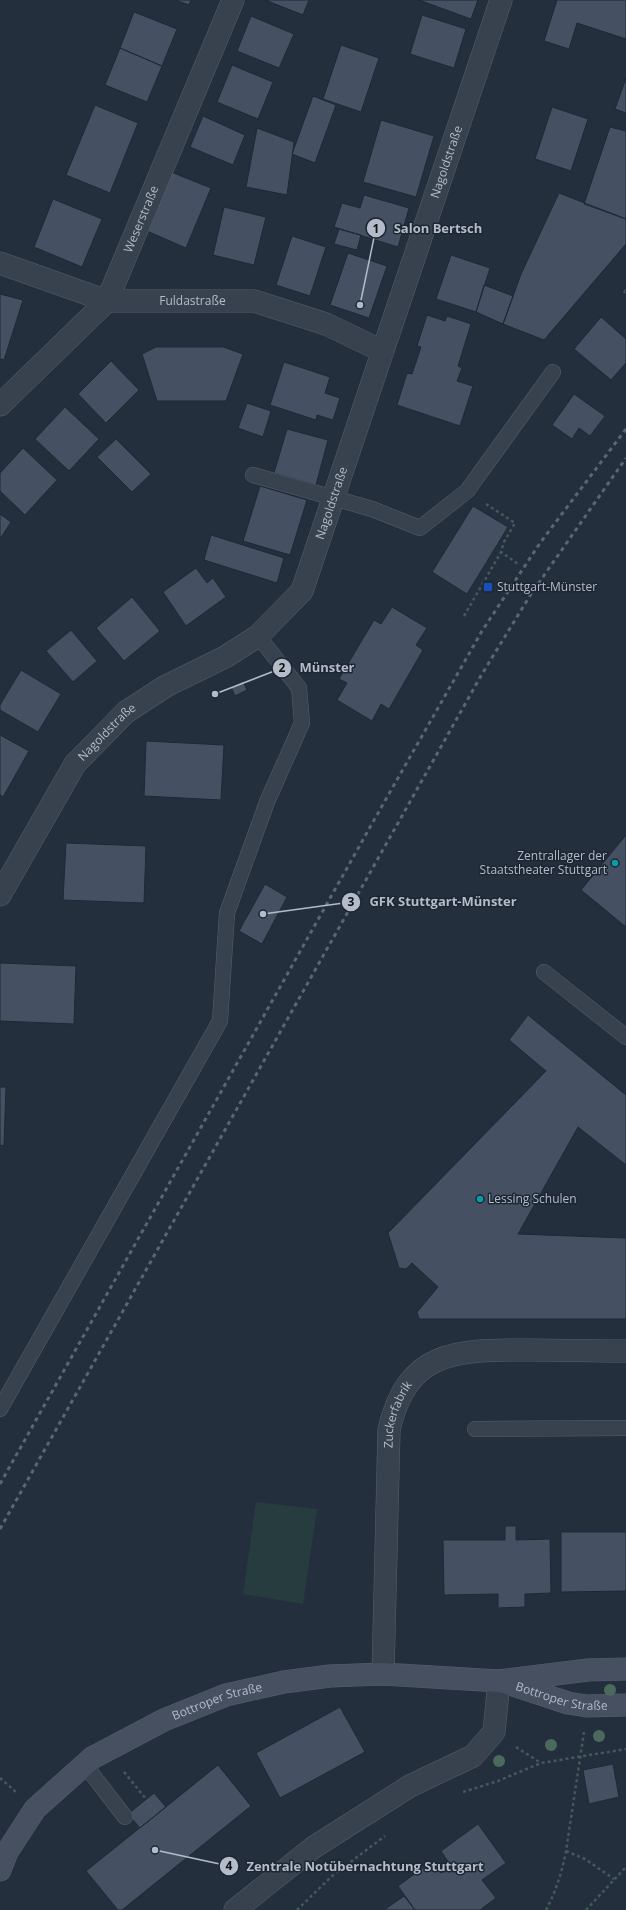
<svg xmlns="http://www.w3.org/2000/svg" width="626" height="1910" font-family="'Open Sans',sans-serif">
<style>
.green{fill:#263c3f}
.building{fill:#455162;stroke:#1f2835}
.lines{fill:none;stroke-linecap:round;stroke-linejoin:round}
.lane-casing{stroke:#565f6c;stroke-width:16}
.street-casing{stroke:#565f6c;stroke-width:23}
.secondary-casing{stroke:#565f6c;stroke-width:23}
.path{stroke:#44595c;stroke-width:2.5;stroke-dasharray:3 3;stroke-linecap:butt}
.lane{stroke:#38414e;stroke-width:15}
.street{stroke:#38414e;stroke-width:22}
.secondary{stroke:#465061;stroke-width:22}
.rail{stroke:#5a6575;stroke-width:3;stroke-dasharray:4 4;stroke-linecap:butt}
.tree{fill:#4b6a5d}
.transit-dot{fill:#1a4fb4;stroke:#1d2633;stroke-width:1.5}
.culture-dot{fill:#0f9aa8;stroke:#1d2633;stroke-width:1.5}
.labels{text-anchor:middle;stroke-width:3;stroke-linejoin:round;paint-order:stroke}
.street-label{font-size:12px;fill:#b4bcc9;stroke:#1d2633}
.poi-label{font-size:12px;fill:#b4bcc9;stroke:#1d2633;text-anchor:start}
.leader{fill:none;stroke:#b4bcc9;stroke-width:1.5}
.callout-dot{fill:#b4bcc9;stroke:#1d2633;stroke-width:1.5}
.mark-label{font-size:12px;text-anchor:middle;font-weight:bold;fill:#111}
.callout-label{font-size:13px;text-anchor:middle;font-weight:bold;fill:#b4bcc9;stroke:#1d2633;stroke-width:3;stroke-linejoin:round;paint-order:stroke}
</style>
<rect width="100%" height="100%" fill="#242f3e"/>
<!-- green -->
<path class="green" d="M256,1502L317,1509L303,1604L243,1594Z"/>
<!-- building -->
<path class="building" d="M175,0H191L189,5Z
M265,0H309L303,15Z
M419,0H478L471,19Z
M557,0H626V39L577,23L569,49L544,41Z
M134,12L177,29L162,66L120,48Z
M422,15L466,29L454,68L410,54Z
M251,16L294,34L279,68L237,51Z
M341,45L379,58L361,112L323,99Z
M120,48L162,66L147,102L105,85Z
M232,65L273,82L258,119L217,102Z
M626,78V113L615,109Z
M313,96L336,105L315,163L292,154Z
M95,105L138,123L110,193L66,175Z
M552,107L588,119L571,171L535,159Z
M203,116L245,135L233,165L190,147Z
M381,120L434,136L416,197L363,182Z
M610,127L626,131V219L584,204Z
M257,128L294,142L287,195L246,187Z
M171,172L211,188L186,248L147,231Z
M559,193L626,219V244L544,340L503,324L521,274Z
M364,195L409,208L398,247L334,227L342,203L360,208Z
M53,199L102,219L82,267L34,247Z
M224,207L266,217L254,265L213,255Z
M339,229L361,235L357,250L334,244Z
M292,236L326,247L310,296L276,285Z
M348,253L387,266L369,318L330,305Z
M451,255L490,268L476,312L436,299Z
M484,285L513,296L503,324L476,312Z
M626,287V295L622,292Z
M0,294L23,300L4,360L0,359Z
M427,315L445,321L447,316L471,324L458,366L462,368L457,381L473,386L460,426L397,405L407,373L412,374L421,347L417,346Z
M601,317L626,339V363L611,380L574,349Z
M156,347H223L243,354L226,401H157L142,354Z
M111,361L139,390L106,423L78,394Z
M284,362L330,377L325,393L340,398L333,420L317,415L316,420L270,405Z
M574,394L605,416L590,436L579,428L572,439L552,425Z
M247,403L271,411L263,437L238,428Z
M65,407L99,439L69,471L35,439Z
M287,429L328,440L316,485L274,473Z
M116,439L151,474L132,492L97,457Z
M23,448L57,480L25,515L0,491V473Z
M260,486L307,500L290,555L243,541Z
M473,506L508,527L467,594L432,572Z
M0,514L11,522L0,539Z
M211,535L284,558L277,583L204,560Z
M196,568L207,583L213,578L226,597L186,626L163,592Z
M132,597L160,631L124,661L96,628Z
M392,607L427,628L416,645L423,650L389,709L381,704L372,721L337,700L347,683L339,679L374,620L381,624Z
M71,630L97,661L73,682L46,651Z
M21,670L61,694L38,732L0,710V705Z
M243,681L247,690L235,696L231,687Z
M0,735L29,751L3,797L0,795Z
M146,741L224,745L221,800L144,796Z
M626,835V927L581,890Z
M66,843L146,846L144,903L63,900Z
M265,884L287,897L262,944L239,931Z
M0,963L76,966L74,1024L0,1021Z
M528,1015L626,1095V1165L578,1127L518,1234L626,1238V1319H419L417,1312L438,1287L412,1263L406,1269L399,1268L388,1233L546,1071L509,1040Z
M0,1087H6L4,1146L0,1145Z
M505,1526H516V1540L550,1539L551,1593L525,1594V1607L498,1608V1594L444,1595L443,1540H505Z
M561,1532H626V1591L561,1592Z
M340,1707L365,1752L280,1798L256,1753Z
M613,1764L619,1797L589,1804L583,1770Z
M218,1765L251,1806L122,1910H118L86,1871Z
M154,1793L166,1807L140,1828L128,1814Z
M478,1824L506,1863L482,1880L496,1898L480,1910H415L398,1886L432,1861L441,1873L451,1866L441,1851Z
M404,1896L415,1910H384Z"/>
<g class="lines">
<defs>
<path id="lane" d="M253,475L372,509L420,528L467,491L553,372
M544,972L626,1037
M0,1409L220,1021L227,913L267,802L302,723L299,688L258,636
M475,1429L626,1428
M85,1765L125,1817"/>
<g id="street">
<path id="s1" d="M0,263L107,301H254L326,324L382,351"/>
<path id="s2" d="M0,405L107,301L233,0"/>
<path id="s3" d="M0,895L75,764L126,712L166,686L225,657L258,636L302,591L501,0"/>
<path id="s4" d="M383,1674L389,1430C407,1349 458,1350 528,1350C561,1350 593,1351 626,1351"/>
<path d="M235,1910L314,1847L410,1786L473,1756L494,1732L499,1681"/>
</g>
<g id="secondary">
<path id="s5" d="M504,1682L568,1703L587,1706L626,1705"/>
<path id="s6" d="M0,1870L7,1852L35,1809L92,1758L164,1720L226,1695L284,1682L330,1676L383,1674L499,1681L588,1670L626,1669"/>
</g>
</defs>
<!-- lane casing -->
<use href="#lane" class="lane-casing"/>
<!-- street casing -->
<use href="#street" class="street-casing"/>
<!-- secondary casing -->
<use href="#secondary" class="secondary-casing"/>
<!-- path -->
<path class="path" d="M486,504L515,523L504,542L501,552L518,564
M464,616L501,552
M516,1747L541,1763
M124,1772L155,1810L152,1813L154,1816
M0,1778L16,1792
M463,1792L498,1781L541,1763L626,1749
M566,1851L585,1859L614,1879
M297,1910L332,1876L385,1836
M546,1910C556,1891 562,1872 566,1851L584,1732
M586,1910L626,1867"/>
<!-- lane -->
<use href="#lane" class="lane"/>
<!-- street -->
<use href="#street" class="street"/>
<!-- secondary -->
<use href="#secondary" class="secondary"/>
<!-- rail -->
<path class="rail" d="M0,1484L382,806L482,631L540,543L626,429
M0,1529L482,674L531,594L626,458"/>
</g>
<!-- trees -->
<g class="tree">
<circle cx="610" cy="1690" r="6"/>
<circle cx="599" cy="1736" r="6"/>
<circle cx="551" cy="1745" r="6"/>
<circle cx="499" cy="1761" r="6"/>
</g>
<!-- markers -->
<rect class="transit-dot" x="483" y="582" width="10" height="10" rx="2"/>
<g class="culture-dot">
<circle cx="615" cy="863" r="4"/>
<circle cx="480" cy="1199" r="4"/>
</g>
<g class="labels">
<!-- street labels -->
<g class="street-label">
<text dy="4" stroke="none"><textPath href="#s3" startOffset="892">Nagoldstraße</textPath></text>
<text dy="4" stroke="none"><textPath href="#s2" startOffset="238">Weserstraße</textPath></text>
<text dy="4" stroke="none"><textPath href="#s1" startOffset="199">Fuldastraße</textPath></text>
<text dy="4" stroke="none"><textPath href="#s3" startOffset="532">Nagoldstraße</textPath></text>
<text dy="4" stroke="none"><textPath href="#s3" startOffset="196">Nagoldstraße</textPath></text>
<text dy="4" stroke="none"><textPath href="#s4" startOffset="261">Zuckerfabrik</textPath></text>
<text dy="4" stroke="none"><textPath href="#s5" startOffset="60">Bottroper Straße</textPath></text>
<text dy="4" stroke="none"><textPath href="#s6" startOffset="285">Bottroper Straße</textPath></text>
</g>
<!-- poi labels -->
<g class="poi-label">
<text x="497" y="591">Stuttgart-Münster</text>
<text x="607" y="860" text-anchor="end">Zentrallager der<tspan x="607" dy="14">Staatstheater Stuttgart</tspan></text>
<text x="488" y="1203">Lessing Schulen</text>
</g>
</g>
<!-- callouts -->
<path class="leader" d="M360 305L376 228M215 694L282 668M263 914L351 902M155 1850L229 1866"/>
<g class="callout-dot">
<circle cx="360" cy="305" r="4"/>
<circle cx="215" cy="694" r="4"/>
<circle cx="263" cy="914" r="4"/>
<circle cx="155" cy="1850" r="4"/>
<circle cx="376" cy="228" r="10"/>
<circle cx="282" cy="668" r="10"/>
<circle cx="351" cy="902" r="10"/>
<circle cx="229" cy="1866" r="10"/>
</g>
<g class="mark-label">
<text x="376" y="233">1</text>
<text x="282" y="672">2</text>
<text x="351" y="906">3</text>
<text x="229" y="1870">4</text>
</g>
<g class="callout-label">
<text x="438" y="233">Salon Bertsch</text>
<text x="327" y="672">Münster</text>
<text x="443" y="906">GFK Stuttgart-Münster</text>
<text x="365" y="1871">Zentrale Notübernachtung Stuttgart</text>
</g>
</svg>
